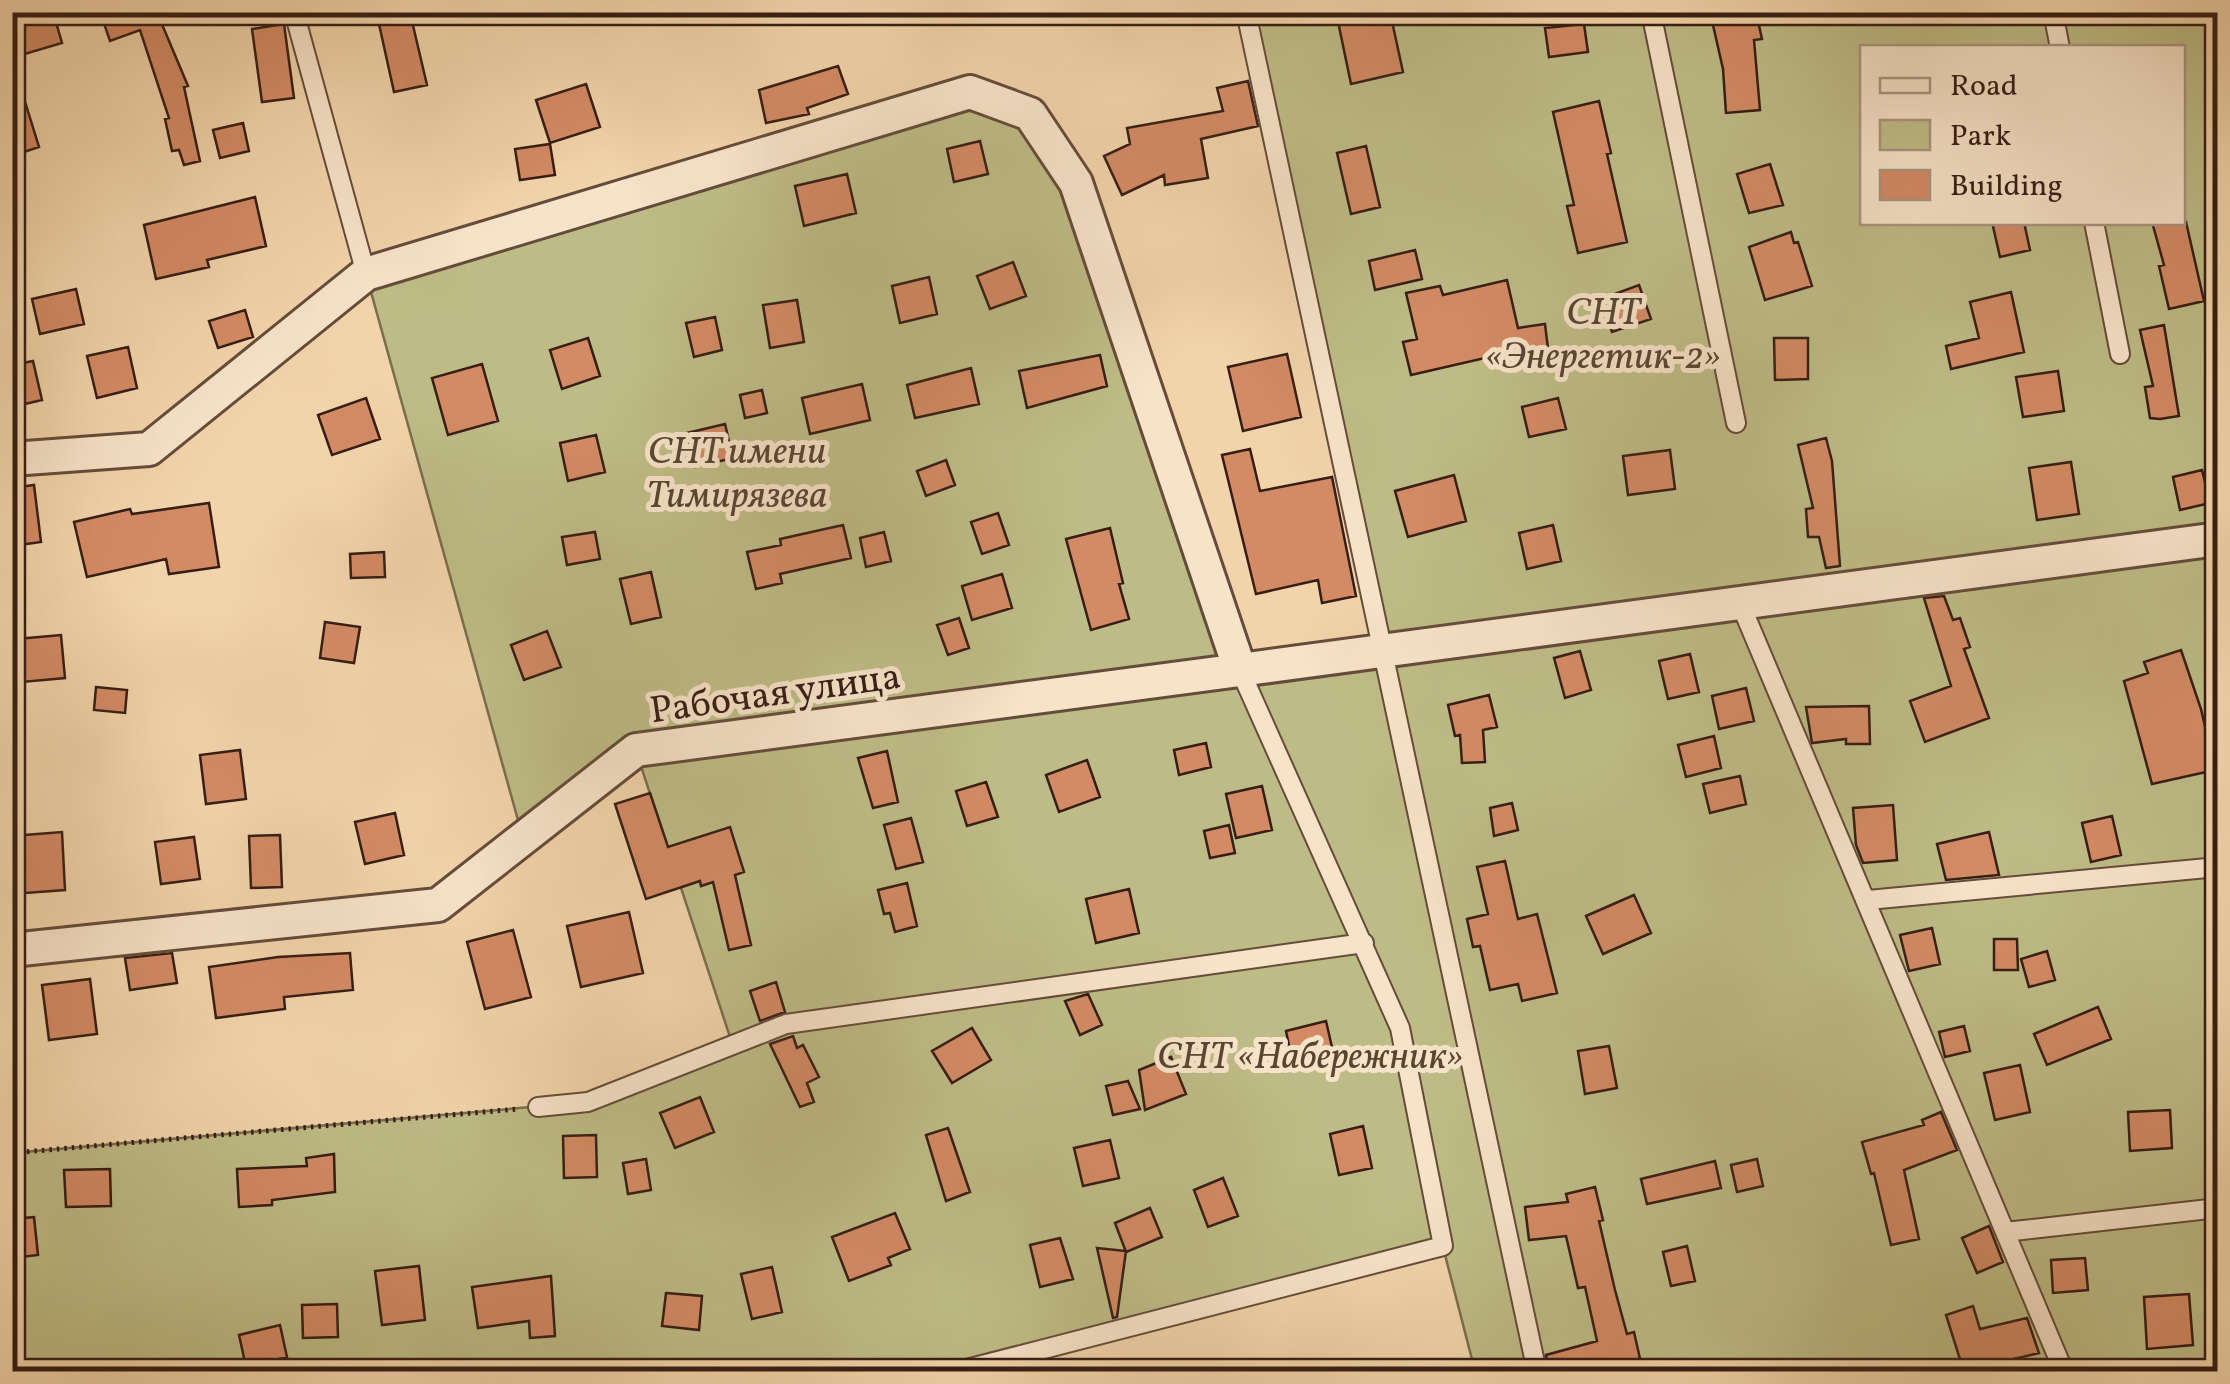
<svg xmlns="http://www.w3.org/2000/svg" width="2230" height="1384" font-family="Vollkorn,serif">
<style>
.green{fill:#bebc86;stroke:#7a6d4e;stroke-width:2.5;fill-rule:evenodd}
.building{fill:#d38b65;stroke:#361e15;stroke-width:2.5}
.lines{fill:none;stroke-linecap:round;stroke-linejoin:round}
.service-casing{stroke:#654c3a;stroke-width:22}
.minor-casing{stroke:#654c3a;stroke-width:38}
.path{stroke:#361e15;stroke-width:5;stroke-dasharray:2.5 5;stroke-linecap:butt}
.service{stroke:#f7e3c8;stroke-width:18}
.minor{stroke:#f7e3c8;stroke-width:32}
.labels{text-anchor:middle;stroke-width:10;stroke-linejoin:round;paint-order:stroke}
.park-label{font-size:38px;font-style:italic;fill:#584631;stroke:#f7e3c8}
.street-label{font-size:38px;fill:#361e15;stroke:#f7e3c8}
</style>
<rect width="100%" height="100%" fill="#f2d4aa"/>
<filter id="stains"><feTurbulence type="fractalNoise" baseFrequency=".002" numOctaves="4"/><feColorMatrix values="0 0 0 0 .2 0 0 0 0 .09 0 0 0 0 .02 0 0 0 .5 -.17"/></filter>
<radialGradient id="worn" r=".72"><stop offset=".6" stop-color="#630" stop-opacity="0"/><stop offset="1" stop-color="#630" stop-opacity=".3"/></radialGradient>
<!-- green -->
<path class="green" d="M1246,13H2217V1371H1475L1443,1247L955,1371L13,1372V1153L588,1102L733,1046L636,751L523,838L366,274L970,92L1030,114L1076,183L1240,669L1382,651ZM1862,48H2182V222H1862Z"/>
<!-- building -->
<path class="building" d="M12,12H53L62,43L18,56L12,37Z
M100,12H181V15L161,22L188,86L184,87L200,161L184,165L179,150L172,151L165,119L169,118L140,30L110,41Z
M1336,12H1390L1403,72L1351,84Z
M1710,12H1756L1762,39L1754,40L1760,110L1726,113L1723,69Z
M411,17L427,85L394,92L379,24Z
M284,24L294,98L262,102L252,29Z
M1584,24L1588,52L1549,57L1545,28Z
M838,66L848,94L807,108L809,114L766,123L759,90Z
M12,79H18L39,147L12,156Z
M1248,81L1258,126L1201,139L1208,178L1165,185L1164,175L1122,195L1104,156L1130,144L1127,128L1223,111L1217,88Z
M586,84L600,127L550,143L536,100Z
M1599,101L1611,153L1607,154L1627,242L1578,253L1567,206L1574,205L1553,112Z
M243,123L249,151L220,158L213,130Z
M980,141L988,174L954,182L947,149Z
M550,144L555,175L520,180L515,149Z
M1366,146L1380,207L1351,214L1337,153Z
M1770,164L1783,205L1749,213L1737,174Z
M847,174L856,213L804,226L795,186Z
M255,197L266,246L207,260L209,267L156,279L144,225Z
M1992,222H2024L2030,250L2000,257Z
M2152,222H2186L2204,301L2169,309L2159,266L2164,265Z
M1791,232L1794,243L1798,242L1812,286L1765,300L1749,247Z
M1415,250L1422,279L1375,290L1369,261Z
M1013,262L1026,296L990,309L977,276Z
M929,277L937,314L900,323L892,286Z
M1507,280L1518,328L1545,324L1549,357L1499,363L1498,355L1411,375L1403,342L1417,339L1406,293L1440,286L1443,295Z
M1639,285L1651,319L1612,332L1601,299Z
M76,289L84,324L40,334L32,299Z
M2011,292L2024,352L1951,369L1946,346L1979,338L1970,302Z
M797,300L804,342L770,348L763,305Z
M245,310L253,337L218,348L209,321Z
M715,317L722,350L694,357L686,323Z
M2164,325L2179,416L2160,419L2150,418L2145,387L2153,386L2140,330Z
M588,338L600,376L562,389L550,350Z
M1774,338H1808V379L1775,380Z
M128,347L137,388L97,398L87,356Z
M1287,354L1301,417L1243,431L1228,367Z
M1100,355L1107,386L1027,408L1019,371Z
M33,361L42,400L12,407V365Z
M482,364L498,421L448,435L432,378Z
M971,368L979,404L915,418L907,385Z
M2058,371L2064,411L2023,417L2016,377Z
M862,384L870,420L810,434L802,398Z
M762,390L767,413L745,418L740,395Z
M366,398L380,439L332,455L318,415Z
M1558,398L1566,429L1529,437L1522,407Z
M725,424L733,458L695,467L687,433Z
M596,435L605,472L568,481L560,443Z
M1826,438L1832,461L1840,566L1826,568L1819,537H1808L1806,509L1813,508L1798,445Z
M1250,449L1260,491L1332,477L1356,596L1322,603L1318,580L1256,594L1222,455Z
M1670,450L1675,489L1628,495L1623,456Z
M946,460L955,485L926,496L917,471Z
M2071,462L2079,514L2037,520L2029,468Z
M2202,470L2210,503L2180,510L2173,477Z
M1454,475L1466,521L1408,537L1395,491Z
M34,485L41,542L12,546V488Z
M209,503L219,567L169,574L166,559L87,577L74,522L130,509L132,514Z
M998,513L1009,545L982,554L971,522Z
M843,525L851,558L780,574L782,583L756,589L747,552L781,545L780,539Z
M1553,525L1561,561L1527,569L1519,533Z
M1110,528L1123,583L1119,584L1129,619L1091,630L1066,539Z
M595,532L600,559L567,565L562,537Z
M884,532L891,561L866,567L860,538Z
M384,552L385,577L351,578L350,554Z
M651,572L661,617L631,624L620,579Z
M1002,574L1012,608L972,620L962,586Z
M1944,596L1953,620L1960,618L1970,647L1964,649L1989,718L1925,742L1910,701L1951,686L1924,598Z
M959,618L969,648L948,655L937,625Z
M325,622L360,627L354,663L320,658Z
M547,631L561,667L524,680L511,645Z
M61,635L65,678L22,682L17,639Z
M2181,650L2201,709L2215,770L2152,784L2124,681L2148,673L2144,662Z
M1580,651L1591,690L1565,698L1554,658Z
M1690,654L1699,692L1668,699L1659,661Z
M96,687L127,690L125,713L94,710Z
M1746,688L1754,721L1719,729L1712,696Z
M1489,695L1497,727L1483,730L1485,762L1462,763L1460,735L1455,736L1448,705Z
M1869,706L1870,744H1846V739L1812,743L1806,707Z
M1714,736L1721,768L1686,777L1678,745Z
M1206,743L1211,767L1179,775L1174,750Z
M240,750L246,799L206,804L200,755Z
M887,751L898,802L873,808L858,758Z
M1087,760L1100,797L1059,812L1046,775Z
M1740,776L1746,804L1710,813L1703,784Z
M986,782L998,817L967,826L956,791Z
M1262,786L1272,830L1236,838L1226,794Z
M650,793L668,847L730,827L744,872L735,875L751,945L729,950L713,882L701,886L700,881L646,899L615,804Z
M1512,803L1518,830L1494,836L1490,808Z
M1893,805L1897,860L1863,863L1856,845L1853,808Z
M395,813L404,855L365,864L355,822Z
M2112,816L2121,855L2091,862L2082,823Z
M911,818L923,862L896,869L884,825Z
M1229,825L1235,853L1210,858L1204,831Z
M62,832L65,890L12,894V836Z
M1989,832L1999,875L1946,880L1937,844Z
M280,835L282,887L251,888L249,836Z
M194,837L200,879L161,884L155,842Z
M1505,861L1518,919L1537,914L1557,993L1522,1001L1518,984L1490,990L1480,946L1473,947L1467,919L1488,914L1477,867Z
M907,883L917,926L895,932L890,913L884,914L878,890Z
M1129,889L1139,933L1096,943L1086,899Z
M1634,895L1651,933L1603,954L1586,916Z
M629,912L643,973L581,987L567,926Z
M1932,928L1940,964L1909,971L1900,935Z
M513,930L531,997L485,1009L467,942Z
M1994,939H2017L2018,970H1994Z
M2047,951L2055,980L2029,987L2021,959Z
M172,953L177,983L130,990L125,958Z
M350,953L353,990L284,997L285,1009L216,1018L209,967L278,957Z
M90,979L97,1034L49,1040L42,985Z
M776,982L785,1012L760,1021L750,991Z
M1088,994L1102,1025L1080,1035L1065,1001Z
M2098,1007L2111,1039L2047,1065L2034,1034Z
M1326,1021L1334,1056L1293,1065L1286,1031Z
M1964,1026L1970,1051L1945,1057L1939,1032Z
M972,1028L991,1060L952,1083L932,1051Z
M793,1036L797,1048L803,1045L819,1077L807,1083L814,1102L800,1107L770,1044Z
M1609,1046L1617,1088L1585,1094L1578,1051Z
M1171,1057L1186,1094L1145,1110L1139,1070Z
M2020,1065L2030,1112L1995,1120L1984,1073Z
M1128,1081L1140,1109L1113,1115L1106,1086Z
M700,1097L714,1132L675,1148L660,1113Z
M2170,1110L2172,1148L2130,1151L2128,1112Z
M1941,1112L1957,1150L1904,1170L1919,1239L1891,1245L1874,1173L1871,1174L1862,1142L1924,1125L1922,1120Z
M1363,1126L1372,1168L1339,1175L1330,1134Z
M948,1128L970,1192L946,1201L926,1135Z
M596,1135L597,1177L564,1178L563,1136Z
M1110,1140L1119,1178L1083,1186L1074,1148Z
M334,1154L335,1192L272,1200V1205L239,1207L237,1169L307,1166L306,1158Z
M646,1159L651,1190L628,1194L623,1163Z
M1757,1159L1763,1186L1737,1192L1731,1165Z
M1715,1161L1721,1188L1647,1204L1641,1179Z
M110,1169L111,1206L66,1207L64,1170Z
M1223,1178L1238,1216L1208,1227L1194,1190Z
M1595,1187L1603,1220L1599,1221L1615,1290L1627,1334L1634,1332L1643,1372H1549L1546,1355L1597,1341L1585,1287L1578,1288L1566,1236L1529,1240L1525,1207L1568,1202L1566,1194Z
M1150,1208L1162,1237L1126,1252L1115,1223Z
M895,1213L910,1249L888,1258L891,1265L849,1281L832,1237Z
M34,1217L38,1255L12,1258V1219Z
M1989,1226L2003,1262L1977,1273L1962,1238Z
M1060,1238L1073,1279L1040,1287L1030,1245Z
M1687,1246L1695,1281L1671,1286L1663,1252Z
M1097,1248L1126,1251L1117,1317L1113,1318Z
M2085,1258L2088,1290L2053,1293L2051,1260Z
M419,1266L425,1320L382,1325L375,1271Z
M772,1267L782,1312L752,1319L741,1274Z
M551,1276L555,1336L530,1338L529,1321L478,1328L472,1287Z
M666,1293L702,1296L699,1330L662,1326Z
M2189,1294L2193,1345L2147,1349L2144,1297Z
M337,1304L338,1337L303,1338L302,1305Z
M1973,1306L1980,1329L2027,1318L2039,1353L1996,1363L1998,1372H1964L1946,1315Z
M280,1325L287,1357L246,1367L239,1335Z"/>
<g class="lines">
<defs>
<path id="service" d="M294,12L366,274
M1246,12L1537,1372
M1651,12L1736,423
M2053,12L2060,48
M2094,222L2120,354
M1740,603L2064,1372
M1868,900L2218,867
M538,1107L588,1102L786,1024L1364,943
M2005,1232L2218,1208
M955,1372L1443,1246L1400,1028L1240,670"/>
<path id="minor" d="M12,459L149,449L366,274L970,92L1030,114L1076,183L1240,670L2218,539
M12,950L438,905L636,750L1240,670"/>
</defs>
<!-- service casing -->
<use href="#service" class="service-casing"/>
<!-- minor casing -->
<use href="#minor" class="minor-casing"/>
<!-- path -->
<path class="path" d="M12,1153L518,1109"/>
<!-- service -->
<use href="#service" class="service"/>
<!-- minor -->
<use href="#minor" class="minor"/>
</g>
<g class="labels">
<!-- park labels -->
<g class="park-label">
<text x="1603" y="324">СНТ<tspan x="1603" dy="44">«Энергетик-2»</tspan></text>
<text x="737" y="463">СНТ имени<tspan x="737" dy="44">Тимирязева</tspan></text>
<text x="1310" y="1068">СНТ «Набережник»</text>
</g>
<!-- street labels -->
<g class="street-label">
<text transform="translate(775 692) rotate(-8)" y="13">Рабочая улица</text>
</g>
</g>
<!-- margin -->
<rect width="2230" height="1384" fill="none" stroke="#f2d4aa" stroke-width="50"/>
<rect x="15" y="15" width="2200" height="1354" fill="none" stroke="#361e15" stroke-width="5"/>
<rect x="25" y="25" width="2180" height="1334" fill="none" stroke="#361e15" stroke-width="2.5"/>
<!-- legend -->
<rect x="1860" y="45" width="325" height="180" fill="#f7e3c8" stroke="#aa9480" stroke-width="2.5"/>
<rect x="1880" y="78" width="50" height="15" fill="#f7e3c8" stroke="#aa9480" stroke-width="2.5"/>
<text x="1950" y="95" font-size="30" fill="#361e15">Road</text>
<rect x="1880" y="120" width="50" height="30" fill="#bebc86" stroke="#aa9480" stroke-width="2.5"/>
<text x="1950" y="145" font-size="30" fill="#361e15">Park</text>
<rect x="1880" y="170" width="50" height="30" fill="#d38b65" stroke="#aa9480" stroke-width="2.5"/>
<text x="1950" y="195" font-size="30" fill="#361e15">Building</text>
<rect width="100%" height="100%" filter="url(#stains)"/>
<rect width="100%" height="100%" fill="url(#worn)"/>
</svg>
